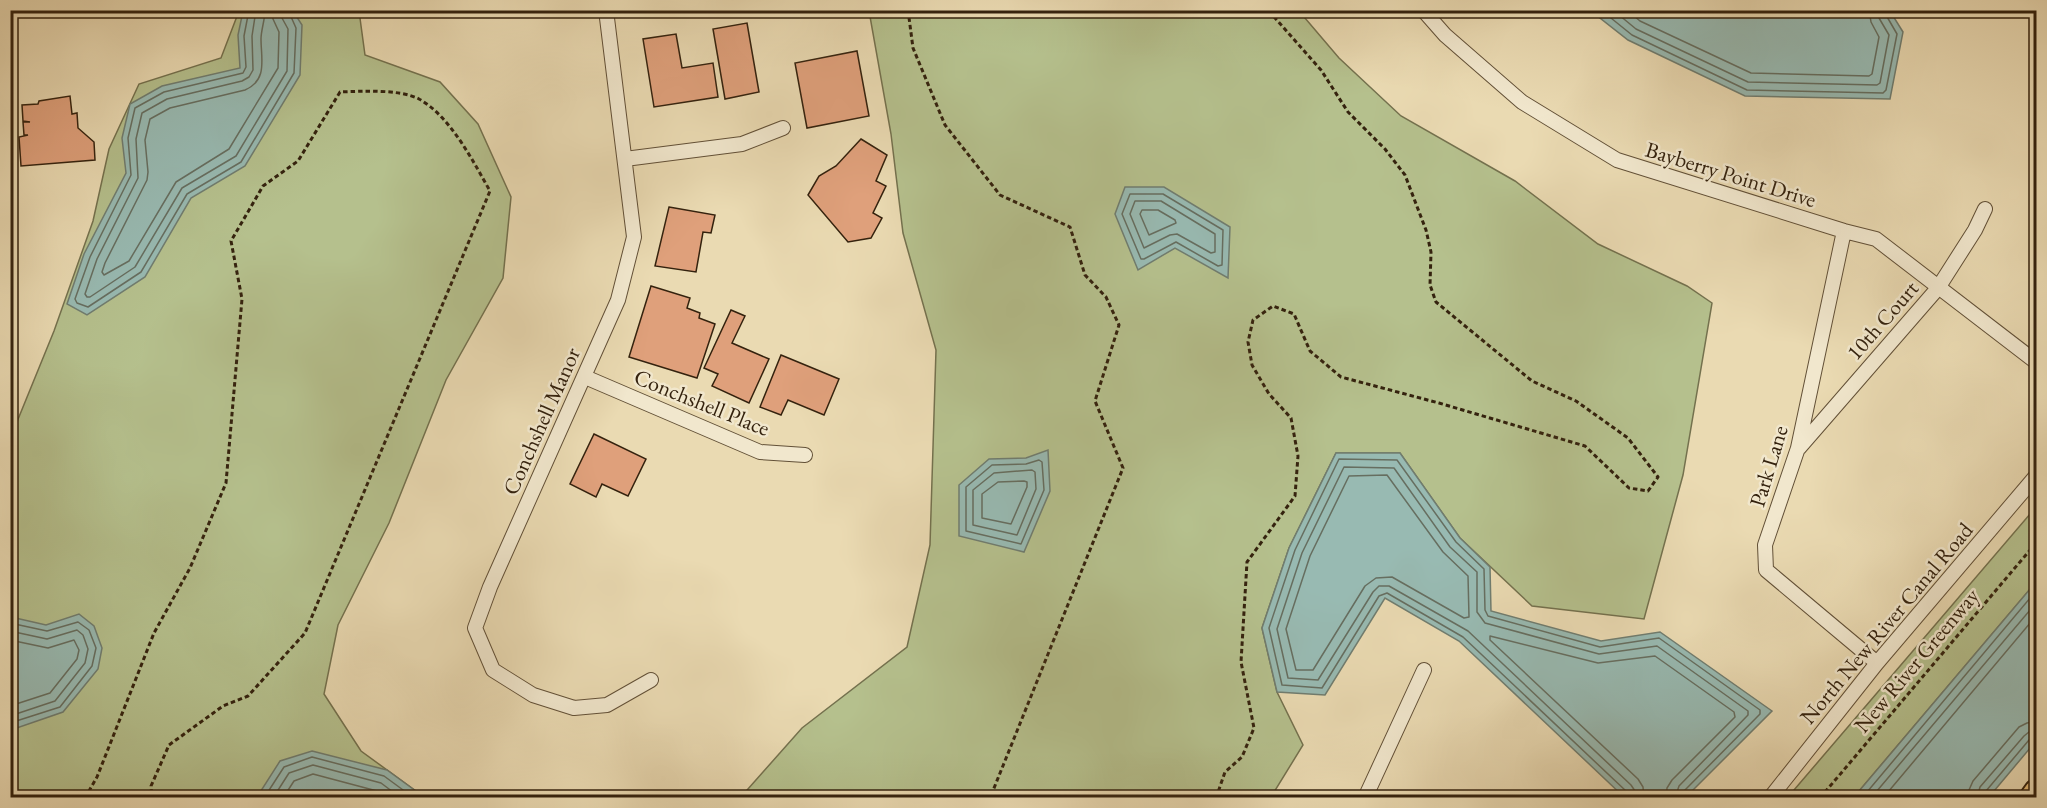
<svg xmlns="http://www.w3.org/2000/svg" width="2047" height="808" font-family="'EB Garamond',serif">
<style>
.green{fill:#b5c08d;stroke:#74714e;stroke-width:1.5}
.water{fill:#98bab2;stroke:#707d70;stroke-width:1.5}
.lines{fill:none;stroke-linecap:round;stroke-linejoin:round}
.shore{stroke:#666e60;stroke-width:1.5}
.building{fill:#dfa07b;stroke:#34220e;stroke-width:1.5}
.street-casing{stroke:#625037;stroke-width:16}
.primary-casing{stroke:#34220e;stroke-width:26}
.path{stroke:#34220e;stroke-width:3;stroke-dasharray:4.5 3;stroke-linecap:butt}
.street{stroke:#f1e7cd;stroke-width:14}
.primary{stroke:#e5bd79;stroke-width:22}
.labels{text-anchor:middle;stroke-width:5;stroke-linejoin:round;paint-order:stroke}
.street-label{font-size:22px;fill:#34220e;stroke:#f1e7cd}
</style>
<rect width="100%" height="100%" fill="#eadab2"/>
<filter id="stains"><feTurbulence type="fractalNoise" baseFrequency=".00333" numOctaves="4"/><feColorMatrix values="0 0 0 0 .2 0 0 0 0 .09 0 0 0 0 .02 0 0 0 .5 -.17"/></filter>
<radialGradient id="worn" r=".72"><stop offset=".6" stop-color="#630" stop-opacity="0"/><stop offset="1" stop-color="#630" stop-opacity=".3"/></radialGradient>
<!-- green -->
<path class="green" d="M239,11H359L365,55L440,82L478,124L511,197L503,278L446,380L389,523L338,625L324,694L361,751L424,797H11L10,439L54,331L93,221L109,149L139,84L221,58Z
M869,11H1299L1339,58L1401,116L1515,181L1598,244L1687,286L1712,303L1683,475L1644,619L1532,606L1460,538L1400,453H1336L1289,548L1262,628L1277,692L1303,745L1271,797L740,798L802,728L907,647L930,545L936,350L903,233L891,134Z
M2036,507V582L1854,797H1788Z"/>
<!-- water -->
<path class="water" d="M243,11H293L302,25L300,75L245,166L191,198L145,277L87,315L67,304L84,254L126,173L122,138L130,104L162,86L240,68L238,35Z
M1591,11H1890L1903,32L1890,99L1745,96L1628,40Z
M1125,187H1164L1230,227L1228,278L1175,248L1138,270L1115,214Z
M1048,450L1050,491L1024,552L959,536V485L989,459L1026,458Z
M1336,453H1400L1460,538L1490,567L1491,611L1601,641L1660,632L1772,711L1686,797H1624L1459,641L1385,598L1325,695L1277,692L1262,628L1289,548Z
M2036,582V741L1989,797H1854Z
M79,614L94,626L102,648L98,669L63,712L11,730V617L46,625Z
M312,751L387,770L424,797H257L280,761Z"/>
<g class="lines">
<!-- shore -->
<path class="shore" d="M249,10L244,36L246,67L243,73L164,92L135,108L128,138L131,175L90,257L75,299L77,303L88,307L141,272L187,194L241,162L294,73L296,28L288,10
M256,10L252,36L253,70L249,77L242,81L167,99L142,113L136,139L138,178L97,259L85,294L87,297H90L135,267L182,188L236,156L287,71L288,29L282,18L281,10
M265,10C265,20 261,30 261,39C261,59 268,80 245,90L170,108L150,119L145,140L148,172L147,180L105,263L102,272L104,275L129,261L176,182L229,149L278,68L279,32L273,19L272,10
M1601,10L1632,35L1747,90L1883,93L1886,90L1897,34L1886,15L1885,10
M1613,10L1636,29L1748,82L1877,85L1880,83L1889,35L1879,18L1878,10
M1627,10L1640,21L1751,73L1869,76L1872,74L1879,37L1871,22L1869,10
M1130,194H1163L1223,230L1222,265L1218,266L1176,242L1144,259H1141L1122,214Z
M1135,201H1161L1215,234V252L1211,253L1177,234L1170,235L1144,248L1130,214Z
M1142,210H1158L1175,220L1176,223L1149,235L1140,214Z
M1039,460L1042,462L1044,490L1021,544L966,531V487L992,465L1026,464Z
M1032,470L1035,472L1036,489L1017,535L973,525V490L994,473Z
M1387,475L1443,552L1468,576L1469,617L1464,618L1392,577L1376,578L1365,586L1313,670H1296L1286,629L1310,556L1349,476Z
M1024,481L1027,482V487L1011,524L982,518V494L998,482Z
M10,623L47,631L78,622L89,630L96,648L92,666L60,707L10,723
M10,631L47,639L77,630L83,635L88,649L85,663L55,701L10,716
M10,640L48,648L74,640L79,650L77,659L50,693L10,706
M264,798L284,767L312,757L384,776L414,798
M273,798L289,773L313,765L381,783L401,798
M283,798L294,781L313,774L377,791L386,798
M1628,798L1626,791L1463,637L1387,593L1379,596L1322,688L1282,685L1269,628L1295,550L1339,459L1397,460L1456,542L1484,569L1485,610L1488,616L1600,647L1659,638L1760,710V714L1684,791L1683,798
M1635,798V791L1631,785L1468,631L1389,586H1379L1373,592L1318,680L1288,678L1277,629L1302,553L1344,467L1394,468L1450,547L1477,572V612L1485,623L1599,654L1657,646L1748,711V715L1679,786L1675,798
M1644,798L1643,787L1638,779L1490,640V636L1598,663L1655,656L1734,712L1735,717L1672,780L1667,788L1666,798
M1862,798L2036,591
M1871,798L2036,603
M1883,798L2036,616
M1968,798L1969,790L1973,781L2019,727L2027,723L2036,721
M1977,798L1980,787L2024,736L2029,732L2036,730
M1985,798L1986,791L2029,740L2036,738"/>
</g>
<!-- building -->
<path class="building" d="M641,10H710V12L642,17Z
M747,23L759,92L725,99L713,29Z
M676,34L682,68L713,63L718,97L654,107L643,39Z
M857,51L869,116L807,128L795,63Z
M70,96L72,114L77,113L78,128L94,142L95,160L21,166L19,137L28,135H24L23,122H30L23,121L22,105L38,104L39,101Z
M861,139L887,155L876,181L886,186L873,213L882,218L871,238L848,242L808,195L819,176L836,166Z
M669,207L715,215L711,233L703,232L696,272L655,266Z
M651,286L690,298L687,308L700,313L699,318L715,324L697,378L629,357Z
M731,310L745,316L732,343L769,359L749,403L712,386L718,374L704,368Z
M781,355L839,379L824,415L788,400L781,415L760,407Z
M594,434L646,459L628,496L602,484L596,497L570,484Z"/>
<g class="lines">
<defs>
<path id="street" d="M606,10L634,237L618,300L490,587L475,628L493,670L533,695L574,708L607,705L651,680
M1423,10L1445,35L1522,102L1617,160L1844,231L1876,239L2036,362
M625,159L742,144L783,128
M1844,231L1798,448L1765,545L1766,570L1877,663
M585,377L760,452L805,455
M1799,448L1938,288L1975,230L1985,209
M1365,798L1424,670
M1770,798L1877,663L2036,476"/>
<path id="primary" d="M2031,798L2036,791"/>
</defs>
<!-- street casing -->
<use href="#street" class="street-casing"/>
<!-- primary casing -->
<use href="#primary" class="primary-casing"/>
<!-- path -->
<path class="path" d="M908,10L913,48L945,125L1000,195L1070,227L1085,275L1106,297L1119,325L1095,401L1123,468L990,798
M85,798L97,777L154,633L190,568L226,483L242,299L231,241L263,186L298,161L340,92C362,91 400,89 419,99C450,116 473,161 490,191L305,633L248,696L223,706L169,745L151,786L152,798
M1216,798L1225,772L1242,757L1254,728L1241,662L1247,562L1295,496L1298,456L1291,418L1269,394L1252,365L1248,342L1253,320L1273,306L1294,314L1310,351L1341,377L1439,403L1585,446L1629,488L1648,491L1658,477L1628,438L1576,401L1532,381L1436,302L1430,285L1431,252L1426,230L1405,175L1385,149L1348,112L1321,70L1268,10
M1820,798L2036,543"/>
<!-- street -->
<use href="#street" class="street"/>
<!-- primary -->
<use href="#primary" class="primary"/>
</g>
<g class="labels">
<!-- street labels -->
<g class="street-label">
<text transform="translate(1731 174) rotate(17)" y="8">Bayberry Point Drive</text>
<text transform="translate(1882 320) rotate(-49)" y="8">10th Court</text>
<text transform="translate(702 402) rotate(22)" y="8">Conchshell Place</text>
<text transform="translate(541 421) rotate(-66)" y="8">Conchshell Manor</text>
<text transform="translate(1768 466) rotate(-73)" y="8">Park Lane</text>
<text transform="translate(1886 623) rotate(-50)" y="8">North New River Canal Road</text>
<text transform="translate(1916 660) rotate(-50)" y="8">New River Greenway</text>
</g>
</g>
<!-- margin -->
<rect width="2047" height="808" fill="none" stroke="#eadab2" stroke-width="36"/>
<rect x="12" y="12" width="2023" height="784" fill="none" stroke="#34220e" stroke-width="3"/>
<rect x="18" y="18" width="2011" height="772" fill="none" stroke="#34220e" stroke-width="1.5"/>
<rect width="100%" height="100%" filter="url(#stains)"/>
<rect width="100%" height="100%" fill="url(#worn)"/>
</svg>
